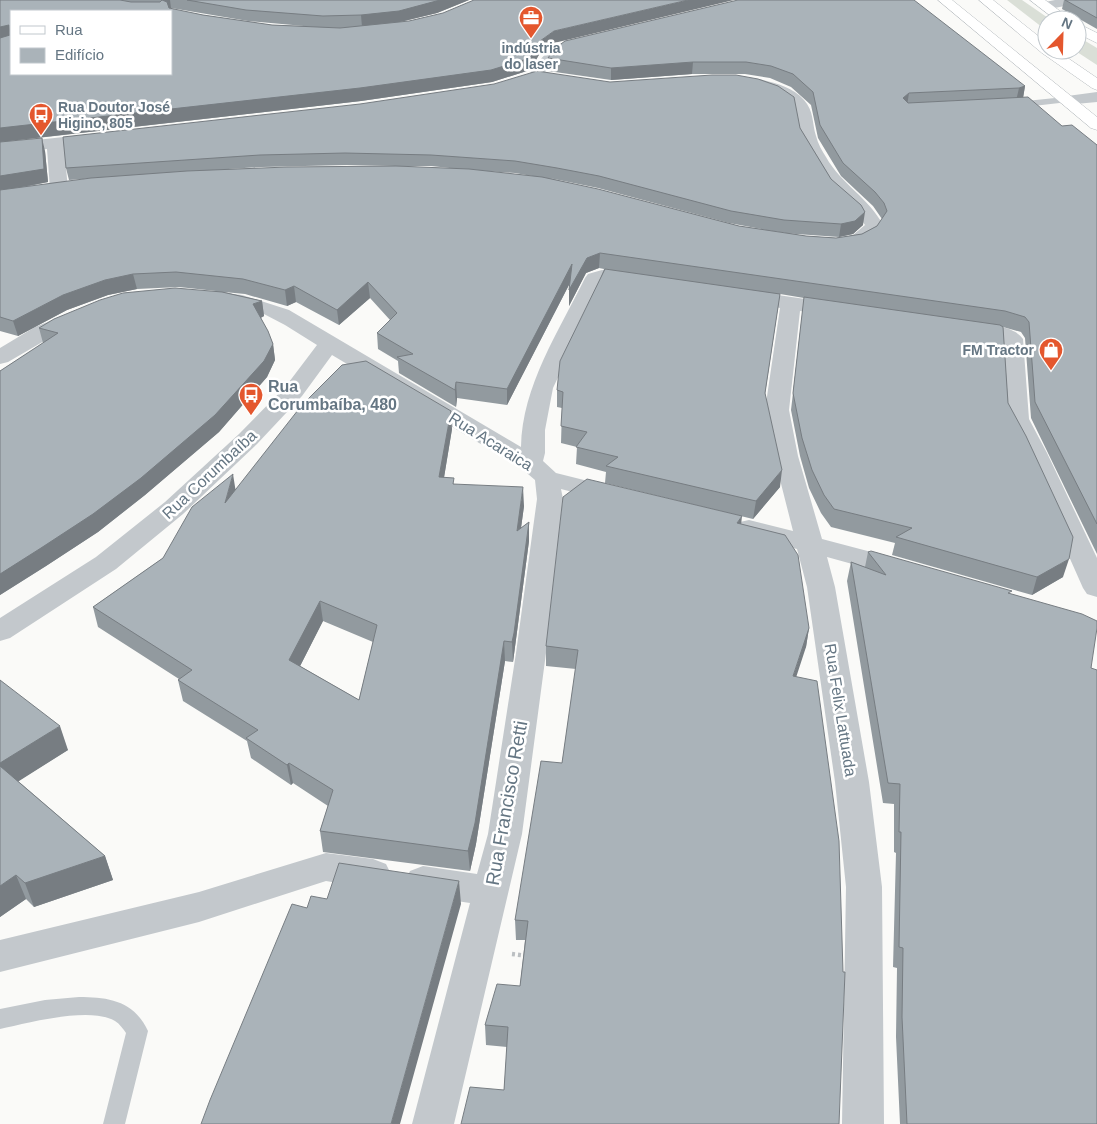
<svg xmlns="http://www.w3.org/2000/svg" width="1097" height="1124" font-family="Helvetica,sans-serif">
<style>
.green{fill:#dadfd7}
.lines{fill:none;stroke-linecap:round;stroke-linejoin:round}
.secondary-casing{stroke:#b3babf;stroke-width:1}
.highway-casing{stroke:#b4b9bd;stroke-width:1}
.path{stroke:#bbbfc2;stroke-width:4.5;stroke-dasharray:3 3;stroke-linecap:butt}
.lane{fill:#c3c8cc;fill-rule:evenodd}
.street{fill:#c3c8cc;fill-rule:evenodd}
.secondary{fill:#fff;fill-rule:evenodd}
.highway{fill:#fff;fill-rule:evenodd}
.wall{fill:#929a9f;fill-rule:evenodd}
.shaded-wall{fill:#777d82}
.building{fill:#aab3b9;stroke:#777d82;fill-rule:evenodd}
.labels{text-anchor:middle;stroke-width:5;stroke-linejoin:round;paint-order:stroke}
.far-poi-label{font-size:14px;font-weight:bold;fill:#657683;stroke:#fff}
.poi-label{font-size:16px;font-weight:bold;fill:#657683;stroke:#fff;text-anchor:start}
.street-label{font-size:16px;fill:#657683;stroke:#fff}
.near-street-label{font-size:19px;fill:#657683;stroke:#fff}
</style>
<rect width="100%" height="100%" fill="#fafaf8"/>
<!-- green -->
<path class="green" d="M1007,0H1022L1051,20H1047V31Z
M1077,36L1097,48V65L1074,50H1077Z"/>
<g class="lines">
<defs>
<path id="secondary" d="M1030,0H1045L1072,20H1056Z
M1077,23L1097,33V43L1077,33Z"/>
<path id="highway" d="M938,0H952L1097,117V130L1091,128Z
M979,0H993L1047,43V50H1056L1097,78V90L1092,88L1042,53Z"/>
</defs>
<!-- secondary casing -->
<use href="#secondary" class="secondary-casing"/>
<!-- highway casing -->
<use href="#highway" class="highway-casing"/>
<!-- path -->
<path class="path" d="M512,954L528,956"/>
<!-- lane -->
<path class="lane" d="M1065,97L1069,100L1068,102L1016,108L1012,105L1016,102Z
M79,997C109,997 134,1001 148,1031L125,1124H103L126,1033C123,1029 120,1024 115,1021C90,1006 28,1023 0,1029V1009L45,1000Z"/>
<!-- street -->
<path class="street" d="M1055,0H1080L1079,3L1045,10L1039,6L1040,3Z
M586,37L593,41L591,44C562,52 558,53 541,78H531L529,75C546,49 556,44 586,37Z
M759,79C775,83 793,87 804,100C814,111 812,123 816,136C818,144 822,151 826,157C841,184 869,198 883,225C872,242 854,252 833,247L830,243L833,239L853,235L865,225L856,212L828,185L813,164L801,140L793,106L781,96L754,87L751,84L754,81Z
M1097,92V102L1065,105L1060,103L1057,100L1060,97Z
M100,133L106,135L108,138L106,141L64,147L68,189L65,193L59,194L53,193L50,189L47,149L0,154V144Z
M602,270L644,277L647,281L644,285L637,287L603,282L553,388L545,430V453L543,461L556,473L624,490L628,495L624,500L615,503L561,489L563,499L546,653L522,834L454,1124H412L470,903L423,896L410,891L405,881L410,871L423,866L477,874L488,834L516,653L537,499L535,480L521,468L332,355L302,396L257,444L183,514L116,569L10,638L0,641V618L96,557L165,502L239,434L286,386L317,345L285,325L262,313L219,303L216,299L219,295L226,293L242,295L289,310L521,447C522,386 559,331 585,278L588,274Z
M742,290L840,304L847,306L850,310L847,314L840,316L800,311L789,410L798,456L822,539L913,563L917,569L913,575L903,578L827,557L835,587L869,782L882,887L884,1124H842L846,887L835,782L807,587L797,549L740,534L736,528L740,522L749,520L793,531L774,456L765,410L780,308L735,300L732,296L735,292Z
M75,311L82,313L86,317L82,321L51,337L8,362L0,364V348L35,327Z
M967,323C984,325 1013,324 1023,339L1029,419L1047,453L1097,558V597L1087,594L1083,588L1023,453L1005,419L1001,342L959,334L956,329L959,324Z
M326,853L373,859L386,864L391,874L386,884L373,889L326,881L199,922L0,972V940L199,892Z"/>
<!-- secondary -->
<use href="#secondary" class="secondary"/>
<!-- highway -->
<use href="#highway" class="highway"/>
</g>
<!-- wall -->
<path class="wall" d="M0,0H469L437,13L400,22L554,43L540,53L530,70L492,82L361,101L11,141L45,151L48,182L25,187L97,178L69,180L66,168L63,137L800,128L831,179L863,225L853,234L839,237L782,233L729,223L598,188L549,178L739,226L806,236L836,238L862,234L877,226L882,219L873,206L841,176L818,138L811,105L791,87L770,78L745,74H692L611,80L548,71V58L565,41L1025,86L1023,98L1062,126L1097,145V554L1031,418L1025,338L1021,332L1003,327L1008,403L1063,577L1032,595L892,555L895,543L831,527L821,513L809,488L800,456L791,410L804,298L780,294L765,394L780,487L753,519L605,483L606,472L576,464L577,447L561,443L562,408L557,407V390L604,269L599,268L586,273L569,306L570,283L507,405L457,398L456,407L399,373L398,361L378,349L377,333L390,320L370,298L339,325L296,302L287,306L245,294L224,292L262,301L264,316L261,318L273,344L275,360L267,377L219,432L145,495L98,532L46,566L0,595V371L43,343L39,328L216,291L179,287L137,289L108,295L67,310L18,336L0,331ZM171,8L248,21L304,26L272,25L203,15L170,9ZM347,165L395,166L228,169L262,167ZM397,166H431L459,169ZM485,171L515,173L532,176Z
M1064,0H1097V29L1062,9Z
M452,429L444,477L454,484L524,506L521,528L529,522V541L513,662L505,661L476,844L470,871L323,852L320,831L328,806L293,783L291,785L251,758L247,741L183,701L178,680L179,679L98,627L93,607L163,558L235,489ZM323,621L373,642L359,700L300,666Z
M741,524L809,628L806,647L504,1090L507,1047L486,1045L485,1025L520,986L525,940H516L515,920L562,763L576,669L546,666V646Z
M868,552L1011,594L1091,668L1097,1124H900L896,1037L897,968L893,967L896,853L894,852V804L883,803L847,581L851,562L865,567Z
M0,680L68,750L18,781L105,856L113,880L34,907L26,899L0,917Z"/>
<!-- shaded-wall -->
<path class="shaded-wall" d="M162,0H170L171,8L164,11Z
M440,0H469L437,13L400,22L362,27L361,15Z
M688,0H734L554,43L540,53L530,70L492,82L361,101L0,142V128L540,41L554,31Z
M9,25L11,37L0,40V27Z
M693,62L692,74L611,80V68Z
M1025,86L1023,98L1016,101L1019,88Z
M909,93L907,106L903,98Z
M42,138L45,151L48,182L0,191V176Z
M865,212L863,225L853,234L839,237L841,224Z
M600,253L599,268L586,273L569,306V290L587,258Z
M572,264V279L507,405V389Z
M133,274L137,289L108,295L67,310L18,336L13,321L63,295L105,280Z
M368,282L370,298L339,325L337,310Z
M294,286L296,302L287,306L285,290Z
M262,301L264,316L256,320L253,304Z
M273,344L275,360L267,377L219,432L145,495L98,532L46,566L0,595V574Z
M456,382L457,398L456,407L455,390Z
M451,411L452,429L441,496L439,477Z
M782,470L780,487L753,519L756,501Z
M233,474L236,493L225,503Z
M523,487L524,506L518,550L517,531Z
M742,516L740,535L737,523Z
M529,522V541L513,662L512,642Z
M1069,559L1063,577L1032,595L1037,577Z
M320,601L323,621L293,680L289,660Z
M809,628L806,647L790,696L793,676Z
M504,641L505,661L476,844L470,871L468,851Z
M60,726L68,750L8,788L0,769V763Z
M289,763L293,783L291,785L287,765Z
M105,856L113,880L34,907L25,883Z
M16,875L26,899L0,917V886Z
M459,881L461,904L400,1124H391Z"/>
<!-- building -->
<path class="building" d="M0,0H120L131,2H160L162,0L167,2L169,8L203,15L272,25L340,28L409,21L443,13L474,0H688L554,31L540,41L530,58L491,70L360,88L0,128V38L10,35L9,25L0,27ZM11,11H171V74H11Z
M187,0H440L399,11L361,15L323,16L246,10Z
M738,0H914L1025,86L1019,88L909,93L903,98L908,103L1028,97L1062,126L1072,125L1097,145V524L1035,402L1029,322L1025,317L1005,311L600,253L587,258L569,290L572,264L507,389L456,382L455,390L397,357L413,354L377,333L397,313L368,282L337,310L294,286L285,290L243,279L176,272L133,274L105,280L63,295L13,321L0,317V190L91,178L187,171L287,167L396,166L469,169L542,177L598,189L739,226L806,236L836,238L862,234L877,226L887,211L884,203L875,192L843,163L820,125L813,92L793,74L771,66L746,62H693L611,68L548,58L554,49L565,41Z
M1065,0H1097V18Z
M537,71L610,82L712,75H736L758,79L778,86L794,97L800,128L831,179L861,205L865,212L855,221L841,224L784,220L731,211L599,176L557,168L515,161L431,155L345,153L260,155L66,168L63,137L360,104L494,84Z
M42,138L44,169L0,176V142Z
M605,269L780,294L765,393L782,470L756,501L606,466L618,457L576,447L587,432L561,426L563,392L557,390L560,361Z
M175,288L222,292L262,301L253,304L268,331L273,344L264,361L215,415L141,478L93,514L41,548L0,574V371L58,333L39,328L54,319L100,300L123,293Z
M804,297L1000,325L1003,327L1008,403L1026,436L1073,537L1069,559L1037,577L896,537L912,528L834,509L824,495L812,470L802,438L793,393Z
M366,361L451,411L439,477L454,478L453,484L523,487L517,531L529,522L514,633L512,642L504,641L475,823L468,851L320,831L333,790L289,763L287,765L246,738L258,730L178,680L192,670L93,607L163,558L192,507L233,474L225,503L302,405L342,365ZM320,601L377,625L359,700L289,660Z
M587,479L742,516L737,523L785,535L798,555L809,628L793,676L817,681L839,841L843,972H845L839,1124H461L470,1087L504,1090L508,1027L485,1025L497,984L520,986L528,921L515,920L541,761L562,763L578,650L546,646L563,497Z
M871,551L1012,591L1008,593L1082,614L1097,621V628L1091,668L1097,670V1124H907L902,1017L903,948L899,947L901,832H899L900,784L888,783L851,562L886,575L868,552Z
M0,680L60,726L0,763Z
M0,766L105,856L25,883L16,875L0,886Z
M339,863L459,881L391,1124H201L210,1100L292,904L307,908L311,896L327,899Z"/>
<!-- icons -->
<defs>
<symbol id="office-pin" viewBox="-11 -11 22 30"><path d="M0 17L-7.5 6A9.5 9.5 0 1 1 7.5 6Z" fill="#e4572e" stroke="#fff"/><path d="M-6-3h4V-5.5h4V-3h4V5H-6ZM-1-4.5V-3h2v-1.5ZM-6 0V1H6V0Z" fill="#fff"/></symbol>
<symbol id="bus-pin" viewBox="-11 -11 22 30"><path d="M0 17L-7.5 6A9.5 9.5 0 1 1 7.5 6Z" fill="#e4572e" stroke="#fff"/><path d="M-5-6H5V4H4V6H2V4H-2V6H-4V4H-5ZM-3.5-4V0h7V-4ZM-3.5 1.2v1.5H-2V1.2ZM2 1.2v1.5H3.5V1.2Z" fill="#fff"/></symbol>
<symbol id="shop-pin" viewBox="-11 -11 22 30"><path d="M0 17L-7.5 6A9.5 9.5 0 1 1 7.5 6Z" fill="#e4572e" stroke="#fff"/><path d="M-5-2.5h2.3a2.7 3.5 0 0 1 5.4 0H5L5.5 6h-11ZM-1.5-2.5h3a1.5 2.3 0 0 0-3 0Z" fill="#fff"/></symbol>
</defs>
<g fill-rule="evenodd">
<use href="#office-pin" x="517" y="4" width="28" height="38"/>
<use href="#bus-pin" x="27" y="101" width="28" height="38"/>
<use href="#shop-pin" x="1037" y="336" width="28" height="38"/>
<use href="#bus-pin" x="237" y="381" width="28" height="38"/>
</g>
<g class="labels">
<!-- far-poi labels -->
<g class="far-poi-label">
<text x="531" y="53">indústria<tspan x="531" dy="16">do laser</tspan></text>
<text x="58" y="112" text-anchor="start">Rua Doutor José<tspan x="58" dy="16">Higino, 805</tspan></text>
<text x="1034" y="355" text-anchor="end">FM Tractor</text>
</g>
<!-- poi labels -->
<g class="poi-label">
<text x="268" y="392">Rua<tspan x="268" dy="18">Corumbaíba, 480</tspan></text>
</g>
<!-- street labels -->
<g class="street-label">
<text transform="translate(491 441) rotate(32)" y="6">Rua Acaraica</text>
<text transform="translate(209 474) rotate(-43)" y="6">Rua Corumbaíba</text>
<text transform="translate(841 710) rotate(81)" y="6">Rua Felix Lattuada</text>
</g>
<!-- near-street labels -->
<g class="near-street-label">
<text transform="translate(506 803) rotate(-80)" y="7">Rua Francisco Retti</text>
</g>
</g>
<!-- legend -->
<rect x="10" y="10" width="162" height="65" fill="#ffffff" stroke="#c1c8cd"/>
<rect x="20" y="26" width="25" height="8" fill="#ffffff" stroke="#c1c8cd"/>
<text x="55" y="35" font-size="15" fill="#657683">Rua</text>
<rect x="20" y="48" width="25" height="15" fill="#aab3b9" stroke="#c1c8cd"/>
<text x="55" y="60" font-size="15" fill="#657683">Edifício</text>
<!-- north arrow -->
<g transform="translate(1062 35) rotate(23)"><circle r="24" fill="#ffffff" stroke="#c1c8cd"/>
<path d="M0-4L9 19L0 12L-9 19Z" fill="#e4572e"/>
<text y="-8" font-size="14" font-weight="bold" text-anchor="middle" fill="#657683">N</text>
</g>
</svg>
